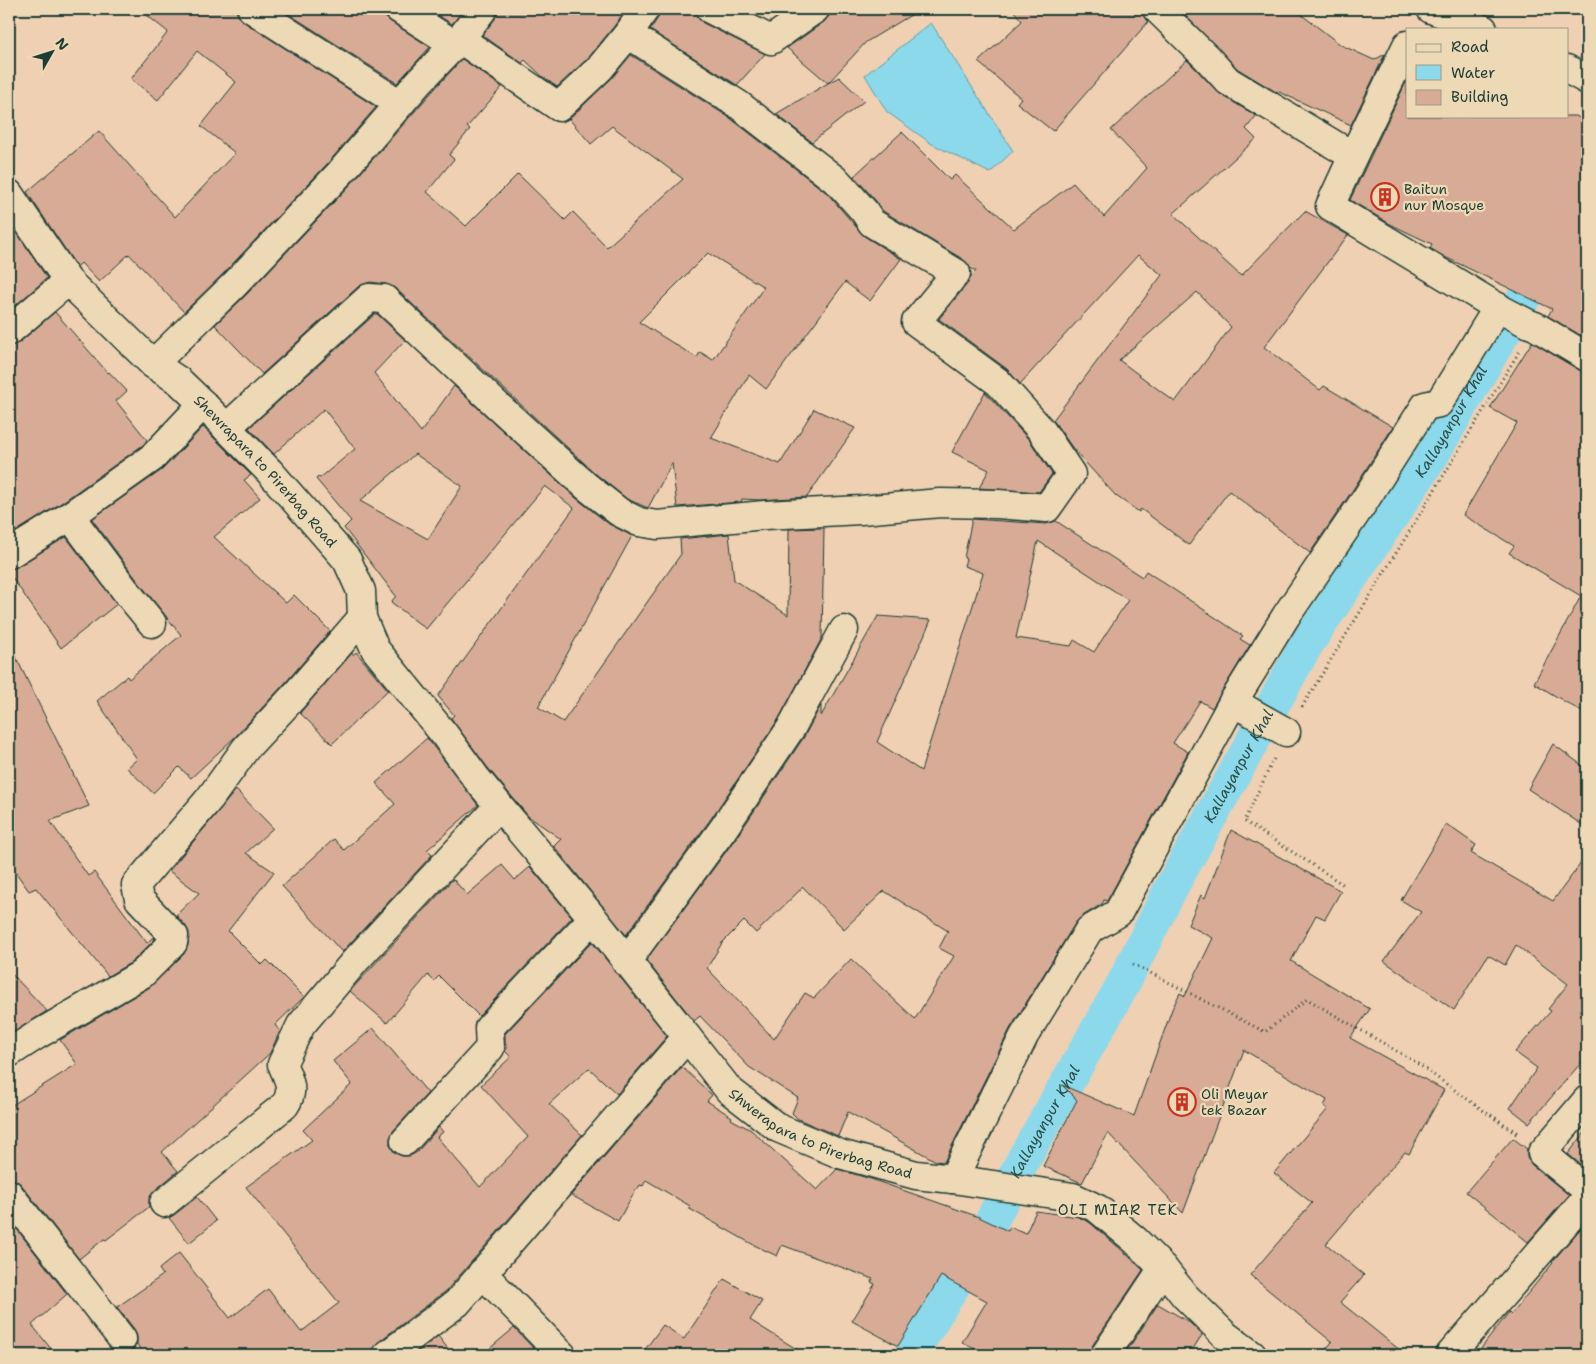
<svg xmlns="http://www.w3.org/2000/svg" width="1596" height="1364" font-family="'Shantell Sans',sans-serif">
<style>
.water{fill:#8cd9ec;stroke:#609ba2}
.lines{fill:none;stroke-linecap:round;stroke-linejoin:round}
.canal{stroke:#8cd9ec;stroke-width:34}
.building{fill:#d8ab97;stroke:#1f3d34;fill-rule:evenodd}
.street-casing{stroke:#1f3d34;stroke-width:31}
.path{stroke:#1f3d34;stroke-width:3;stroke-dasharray:1 4;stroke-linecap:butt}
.street{stroke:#eed9b7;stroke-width:28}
.labels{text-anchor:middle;stroke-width:4.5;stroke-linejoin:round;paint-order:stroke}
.poi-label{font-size:14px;fill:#1f3d34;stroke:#eed9b7;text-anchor:start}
.street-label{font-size:14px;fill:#1f3d34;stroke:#eed9b7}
.water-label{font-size:15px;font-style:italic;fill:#2a4d46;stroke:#eed9b7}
.neighbourhood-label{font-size:15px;letter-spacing:1px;fill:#1f3d34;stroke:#eed9b7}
</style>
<rect width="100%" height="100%" fill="#efd0b2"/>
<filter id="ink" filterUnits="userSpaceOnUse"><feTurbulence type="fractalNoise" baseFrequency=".02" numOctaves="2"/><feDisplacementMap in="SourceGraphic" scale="10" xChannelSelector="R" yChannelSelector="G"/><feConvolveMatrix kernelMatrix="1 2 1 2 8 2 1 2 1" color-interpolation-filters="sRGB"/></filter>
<g filter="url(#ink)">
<!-- water -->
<path class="water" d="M931,23L1013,151L990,173L932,144L887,112L865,75Z"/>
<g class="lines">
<!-- canal -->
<path class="canal" id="s1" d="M911,1355L987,1230L1023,1160L1122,986L1172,886L1305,647L1433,454L1587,189"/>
</g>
<!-- building -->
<path class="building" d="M139,9H236L238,17L244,22L376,107L328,163L224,273L184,312L129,254L99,282L81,263L77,267L27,192L99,131L175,217L235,153L201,126L236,82L197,51L158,100L131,79L168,32Z
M281,9H383L385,17L391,22L430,47L397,83Z
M428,9H464L452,24Z
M498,9H626L615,25L589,57L557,87L543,77L525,60L522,63L482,35L495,19Z
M660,9H695L697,17L703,23L765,54L737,85L650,30L658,18Z
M830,9H921L866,42L828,83L839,77L864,101L812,142L776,114L828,83L787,48L824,22L829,16Z
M1012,9H1142V14L1148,22L1053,131L1017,103L1021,98L978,62L1022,21Z
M1179,9H1294L1341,45L1374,60L1385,54L1351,125L1277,91L1276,92L1238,69Z
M631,55L730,118L827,193L864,236L901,259L870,301L845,282L766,389L749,375L711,438L780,464L814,409L855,428L807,497L760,500L742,499L741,502L677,507L672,463L648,508L627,499L596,474L395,288L386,284L370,282L359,286L262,374L215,325L246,295L351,184L430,94L462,59L502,87L467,127L470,129L449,155L454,159L427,192L466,226L518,174L565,220L573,212L607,247L683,179L612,126L591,144L569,119L611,79ZM708,253L764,287L713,360L700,352L697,358L639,322Z
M1187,60L1220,94L1256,116L1246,129L1256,139L1173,214L1241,276L1305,211L1348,235L1264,347L1320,390L1324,386L1393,427L1352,491L1310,553L1229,491L1189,545L1141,509L1139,512L1116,496L1074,450L1053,420L1162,275L1138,255L1020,384L1007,369L939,319L968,283L971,276L976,271L970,268L964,260L883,211L876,201L854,176L902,132L950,180L955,175L1014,229L1073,183L1104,217L1147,168L1111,130ZM1197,292L1231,327L1175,402L1119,360Z
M1407,80V116H1576L1587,122V339L1548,316L1552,309L1445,257L1430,248L1432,244L1392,225L1350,200Z
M9,221L47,278L9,311Z
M55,312L108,373L109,372L127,391L116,401L147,440L143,445L61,503L9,536V346L19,343Z
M375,314H377L405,340L374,373L421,432L454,386L576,498L609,524L632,536L538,707L563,722L681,554L680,539L729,534L734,580L788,615L789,529L824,528L822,638L778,720L710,820L626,935L554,846L561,839L528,816L488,768L451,718L454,715L438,696L574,508L545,486L426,629L391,602L396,596L344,528L351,521L316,479L318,477L320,478L355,449L324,409L274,454L249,428ZM415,454L462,486L428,539L360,501Z
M1532,342L1579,370L1587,373V715L1534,683L1581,596L1509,553L1514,546L1463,515L1517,423L1490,408Z
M985,392L1030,441L1052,474L1039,492L979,488L989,470L952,452Z
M203,427L251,475L244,480L260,498L214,537L286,603L294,595L330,631L286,682L236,736L191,778L179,767L153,793L127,768L137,759L97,701L127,676L129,679L181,635L137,580L92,519L162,470Z
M972,519L1046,524L1056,521L1142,577L1146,571L1243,636L1240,639L1250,645L1212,708L1200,701L1173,743L1188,752L1107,901L1104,900L1102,904L1081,917L1076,922L1010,1029L944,1162L936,1161L848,1112L838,1136L798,1119L792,1113L798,1098L749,1067L700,1016L694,1021L646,960L736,838L804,737L821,705V716L878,616L931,620L877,742L921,771L983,573L964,566L966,559L964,558ZM1038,541L1128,600L1094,652L1074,640L1071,646L1016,638ZM803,887L844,929L884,891L948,931L939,948L954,956L915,1019L851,959L814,998L805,993L774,1039L707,968L722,943L744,921L756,933Z
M66,537L117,604L61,648L9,573V570L17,567Z
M9,643L89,806L50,821L88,876L94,872L147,943L153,937L155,939L132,962L108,976L36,888L29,891L9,863Z
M356,652L388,690L332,744L300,713L352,653L353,655Z
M427,738L478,805L427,850L432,855L342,952L282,886L334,839L344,850L395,804L376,783Z
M1553,744L1587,769V828L1528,789Z
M236,790L273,828L246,853L274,872L228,931L262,965L267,960L304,997L275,1025L280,1031L270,1053L162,1152L178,1171L154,1191L149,1198V1207L106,1240L104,1239L79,1259L21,1184L15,1180L9,1179V1107L77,1064L60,1040L150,987L184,954L188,945L189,932L185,925L176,915L199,893L169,871Z
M1446,824L1476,845L1471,853L1553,901L1587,855V1056L1529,1123L1510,1108L1537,1068L1515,1052L1551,1011L1548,1009L1568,984L1516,945L1505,965L1488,955L1454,1010L1384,961L1421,912L1401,900Z
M1231,830L1341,891L1325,919L1316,915L1291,961L1370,1009L1350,1038L1444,1090L1409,1154L1405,1152L1326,1244L1364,1275L1340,1302L1406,1355H1321L1332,1342L1250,1275L1312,1203L1274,1173L1328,1109L1324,1106L1327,1100L1244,1050L1183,1213L1108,1133L1082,1183L1043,1166L1077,1100L1062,1085L1134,1116L1172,1009L1180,993L1185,996L1213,938L1188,925L1201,895L1205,898Z
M502,865L515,880L530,867L572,917L479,1016L439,976L434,981L428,975L387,1023L350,991L453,879L467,895Z
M592,942L667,1036L617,1094L589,1068L549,1104L582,1135L446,1291L378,1342L373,1348L372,1355H143L137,1344V1336L135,1330L117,1307L163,1275L159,1269L179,1253L230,1318L268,1289L301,1332L339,1303L246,1187L312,1140L303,1130L352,1084L333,1061L373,1028L428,1093L393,1131L390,1138V1145L394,1152L402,1156H410L417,1152L439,1127L443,1132L437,1137L480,1187L528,1137L481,1085L511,1057L505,1051L508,1047L505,1044V1034Z
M9,971L47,1011L9,1035Z
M682,1067L712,1095L707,1101L732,1117L731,1119L751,1130L817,1190L837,1169L871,1179L979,1217L1008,1231L1010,1227L1026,1233L1036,1211L1078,1217L1089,1222L1124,1252L1143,1270L1092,1346L1090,1355H986L962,1342L987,1301L941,1276L898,1346L852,1321L875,1284L871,1282L873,1279L782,1245L777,1256L752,1244L688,1208L690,1206L646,1180L643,1186L640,1185L637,1190L636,1189L618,1221L571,1195Z
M1587,1130V1170L1568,1154Z
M1513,1138L1527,1149V1158L1532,1165L1569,1195L1528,1242L1466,1192Z
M197,1197L216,1221L189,1243L169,1218L174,1215Z
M9,1219L67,1294L32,1325L56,1355H9Z
M1587,1221V1355H1476L1509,1312L1511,1314L1553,1263L1552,1262Z
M724,1279L762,1301L750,1320L806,1355H641L663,1325L684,1339Z
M1158,1304L1189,1322L1202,1335L1189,1355H1124Z
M514,1328L540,1355H482Z
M438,1336L453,1355H413Z"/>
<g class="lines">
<defs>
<g id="street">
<path d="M252,9L400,104"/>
<path d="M399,9L454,44"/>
<path d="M710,9L771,40L815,9"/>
<path d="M1157,9L1207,58L1228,81L1353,156L1330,206L1502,310L1527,323L1535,326L1587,357"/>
<path d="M1431,9L1483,29"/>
<path d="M628,34L645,9"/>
<path d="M460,39L483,9"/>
<path d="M1567,69L1587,80"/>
<path d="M1353,156L1407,45"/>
<path id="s2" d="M9,194L68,281L153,364L179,381L203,404L270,472L347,560L361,591L362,618L375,649L444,734L476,778L593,918L729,1090L778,1128L840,1154L916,1175L953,1179L1073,1197L1098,1209L1135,1240L1163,1268L1185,1296L1225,1335L1252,1355"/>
<path d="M9,331L68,281"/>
<path d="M153,364L235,284L340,173L418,83L460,39L559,107L600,68L628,34L739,105L838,182L864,211L872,223L956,273L916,322L998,382L1042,431L1071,474L1047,508L998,504L940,503L861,510L765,515L657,525L639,522L619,512L586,486L497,405L384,299L369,298L226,428"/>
<path d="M70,516L125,590L152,623"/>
<path d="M9,554L70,516L153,457L203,404"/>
<path d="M1233,702L1286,732"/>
<path d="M626,962L723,829L791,728L844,630"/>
<path d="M9,1053L37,1035L142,974L173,943L174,936L139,899L136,885L210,798L246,748L298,692L362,618"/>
<path d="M1587,1100L1542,1153L1587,1190"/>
<path d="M405,1141L490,1048L489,1028L593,918"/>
<path d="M953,1179L1024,1036L1089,930L1118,913L1233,702L1286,616L1365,500L1425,406L1439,403L1498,307"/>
<path d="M9,1194L122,1339"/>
<path d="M164,1203L285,1105C295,1090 289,1080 282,1064L301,1025L355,961L499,806"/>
<path d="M482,1273L562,1355"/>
<path d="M387,1355L457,1303L687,1037"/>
<path d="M1105,1355L1163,1268"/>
<path d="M1450,1355L1587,1198"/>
</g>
</defs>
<!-- street casing -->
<use href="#street" class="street-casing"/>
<!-- path -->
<path class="path" d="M1302,707L1519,352
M1274,759L1244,821L1344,885
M1133,964L1265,1032L1307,999L1414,1061L1519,1136
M1491,1115L1519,1134"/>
<!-- street -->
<use href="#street" class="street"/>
</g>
</g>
<!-- icons -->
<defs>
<symbol id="building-ring" viewBox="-11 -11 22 22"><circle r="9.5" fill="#eed9b7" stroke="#c8321e" stroke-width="1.5"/><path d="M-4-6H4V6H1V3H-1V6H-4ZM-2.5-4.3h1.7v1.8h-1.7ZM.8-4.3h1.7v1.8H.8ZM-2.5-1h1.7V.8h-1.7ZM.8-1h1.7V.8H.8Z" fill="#c8321e"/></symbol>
</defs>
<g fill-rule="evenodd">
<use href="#building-ring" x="1369" y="181" width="32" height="32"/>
<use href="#building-ring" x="1166" y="1086" width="32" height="32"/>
</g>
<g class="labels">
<!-- poi labels -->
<g class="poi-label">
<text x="1404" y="194">Baitun<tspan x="1404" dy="16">nur Mosque</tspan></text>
<text x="1201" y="1099">Oli Meyar<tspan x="1201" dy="16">tek Bazar</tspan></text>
</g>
<!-- street labels -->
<g class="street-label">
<text dy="5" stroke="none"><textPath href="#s2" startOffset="380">Shewrapara to Pirerbag Road</textPath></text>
<text dy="5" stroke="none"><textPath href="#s2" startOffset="1264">Shwerapara to Pirerbag Road</textPath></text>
</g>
<!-- water labels -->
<g class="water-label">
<text dy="5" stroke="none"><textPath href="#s1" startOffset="1079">Kallayanpur Khal</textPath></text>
<text dy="5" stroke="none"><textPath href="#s1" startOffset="674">Kallayanpur Khal</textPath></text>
<text dy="5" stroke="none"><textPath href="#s1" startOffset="269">Kallayanpur Khal</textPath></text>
</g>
<!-- neighbourhood labels -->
<g class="neighbourhood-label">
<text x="1118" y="1215">OLI MIAR TEK</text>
</g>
</g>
<!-- margin -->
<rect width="1596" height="1364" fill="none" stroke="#eed9b7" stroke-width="30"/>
<rect x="15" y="15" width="1566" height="1334" fill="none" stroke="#1f3d34" stroke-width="2" filter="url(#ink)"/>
<!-- legend -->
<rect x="1406" y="28" width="162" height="90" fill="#eed9b7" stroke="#9b9b83"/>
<rect x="1416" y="44" width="25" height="8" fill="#eed9b7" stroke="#9b9b83"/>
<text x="1451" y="52" font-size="15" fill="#1f3d34">Road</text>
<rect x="1416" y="65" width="25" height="15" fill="#8cd9ec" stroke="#9b9b83"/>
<text x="1451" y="78" font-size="15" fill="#1f3d34">Water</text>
<rect x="1416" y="90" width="25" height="15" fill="#d8ab97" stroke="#9b9b83"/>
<text x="1451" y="102" font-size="15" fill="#1f3d34">Building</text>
<!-- north arrow -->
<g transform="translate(52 52) rotate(51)" stroke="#eed9b7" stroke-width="4" paint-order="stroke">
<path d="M0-4L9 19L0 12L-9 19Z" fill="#1f3d34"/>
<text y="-8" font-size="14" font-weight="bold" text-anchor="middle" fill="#1f3d34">N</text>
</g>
</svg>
